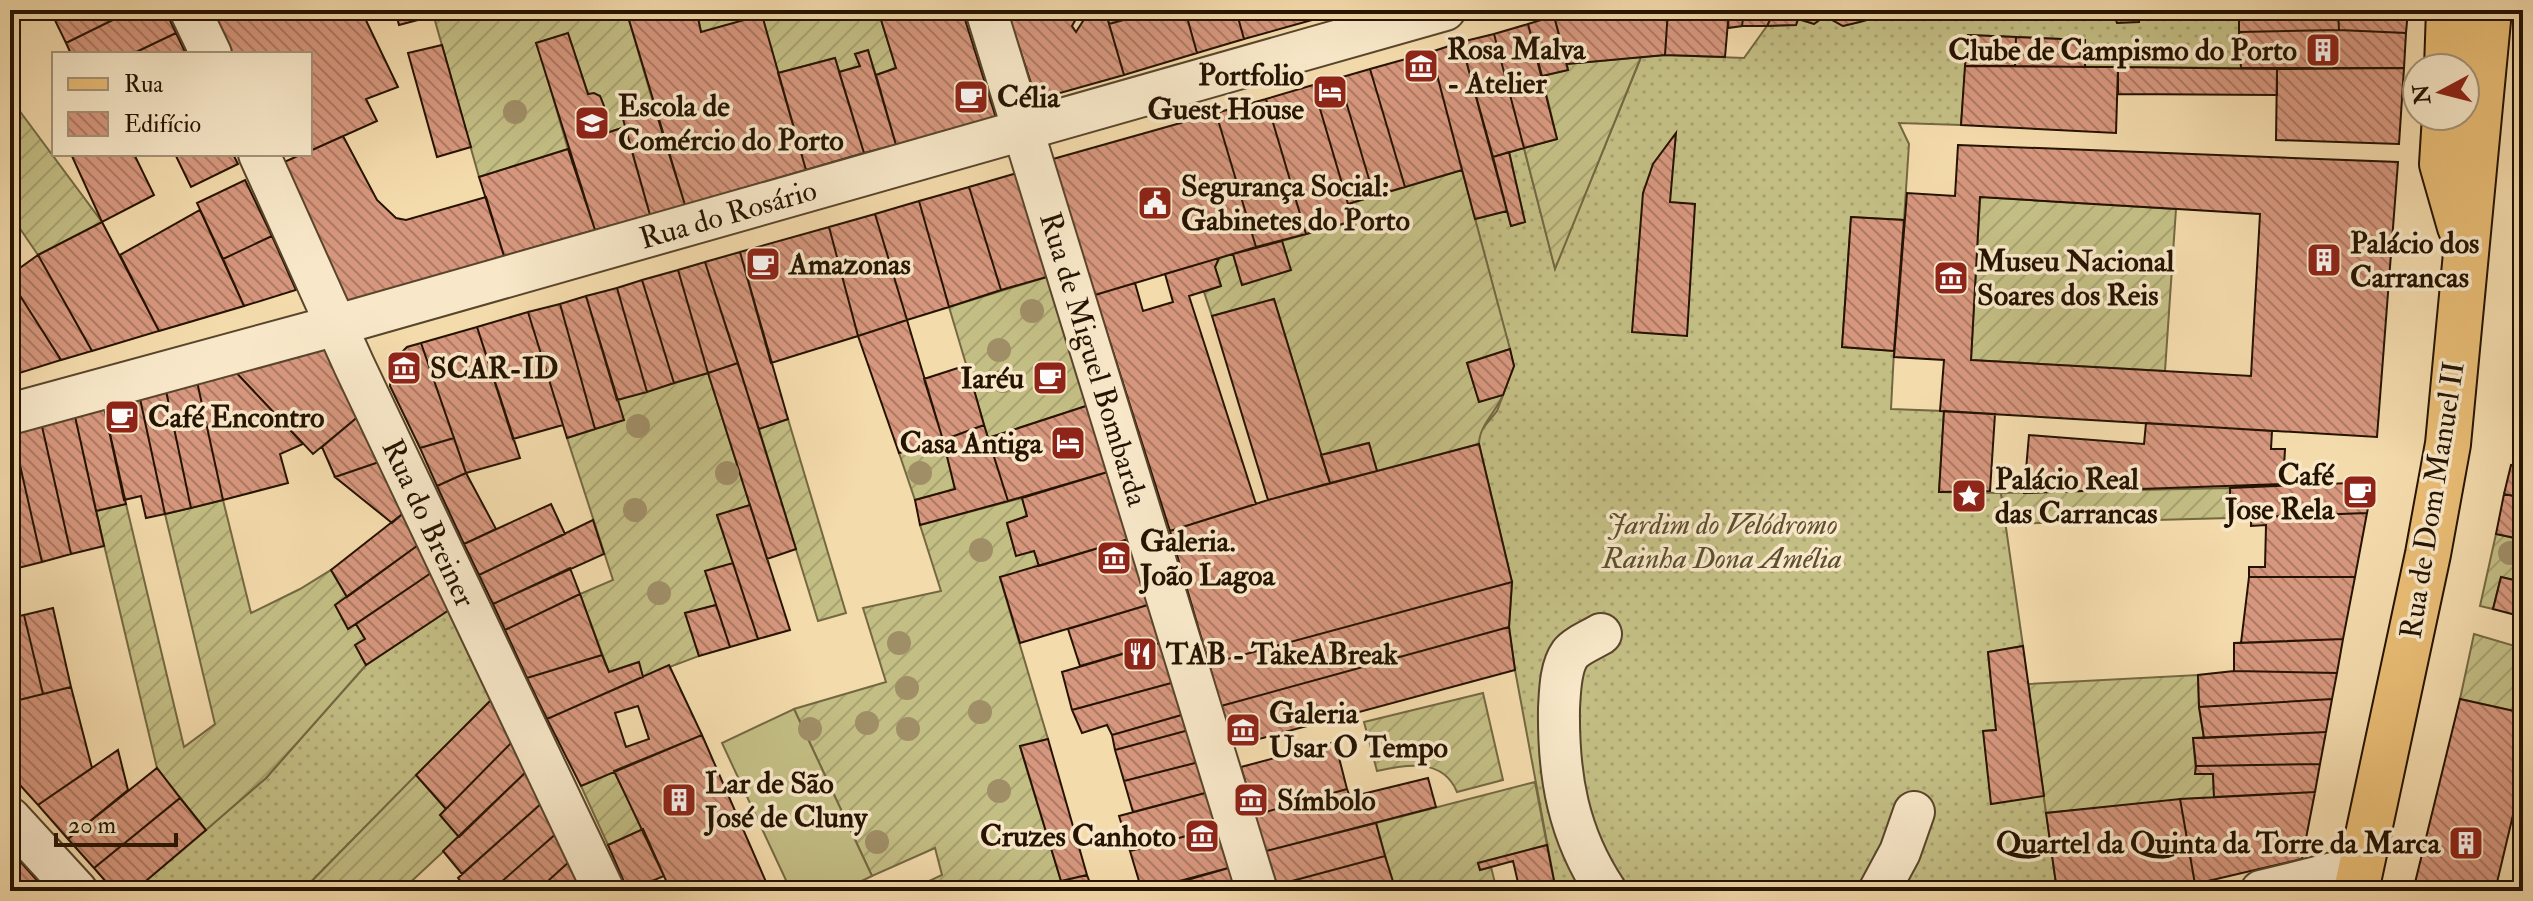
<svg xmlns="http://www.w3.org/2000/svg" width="2533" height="901" font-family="'IM FELL Double Pica',serif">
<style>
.grass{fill:url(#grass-dots);stroke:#746842;stroke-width:2}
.garden{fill:url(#garden-furrows);stroke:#746842;stroke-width:2}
.pitch{fill:#c3be84;stroke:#746842;stroke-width:2}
.building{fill:url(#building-back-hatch);stroke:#251301;stroke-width:2;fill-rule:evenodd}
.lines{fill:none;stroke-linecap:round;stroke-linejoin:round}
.minor-casing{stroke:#59452c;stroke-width:44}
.major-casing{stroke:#251301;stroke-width:48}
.minor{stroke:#f8e8c9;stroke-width:40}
.major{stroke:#eabe76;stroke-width:44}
.tree{fill:#a08e67}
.labels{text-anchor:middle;stroke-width:7;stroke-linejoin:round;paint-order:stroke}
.poi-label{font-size:30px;font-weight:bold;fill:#251301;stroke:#f8e8c9;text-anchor:start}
.street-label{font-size:30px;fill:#251301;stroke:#f8e8c9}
.park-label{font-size:30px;font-style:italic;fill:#5c4f2f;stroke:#f8e8c9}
</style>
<defs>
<pattern id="grass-dots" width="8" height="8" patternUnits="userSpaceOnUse" patternTransform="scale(2)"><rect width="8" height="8" fill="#c3be84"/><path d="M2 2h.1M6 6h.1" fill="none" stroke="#a7a270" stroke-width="1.8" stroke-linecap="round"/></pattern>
<pattern id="garden-furrows" width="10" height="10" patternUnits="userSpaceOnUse" patternTransform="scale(2)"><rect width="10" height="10" fill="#c3be84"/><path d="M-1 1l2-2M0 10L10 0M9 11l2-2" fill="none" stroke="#a7a270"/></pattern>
<pattern id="building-back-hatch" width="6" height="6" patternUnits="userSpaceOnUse" patternTransform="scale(2)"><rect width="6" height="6" fill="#d7977e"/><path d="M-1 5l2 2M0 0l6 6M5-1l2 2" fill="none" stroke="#ae7a65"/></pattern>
</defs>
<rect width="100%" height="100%" fill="#f4dbac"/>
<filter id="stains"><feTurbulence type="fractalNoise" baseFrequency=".0025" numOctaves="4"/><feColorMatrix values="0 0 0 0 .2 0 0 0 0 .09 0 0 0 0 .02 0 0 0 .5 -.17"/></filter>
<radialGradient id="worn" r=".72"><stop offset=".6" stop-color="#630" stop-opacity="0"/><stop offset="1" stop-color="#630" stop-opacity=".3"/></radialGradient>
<!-- grass -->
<path class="grass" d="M1903,10H1911L1930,17L1935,10H2239L2241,68L2085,67L2084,40L1968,35L1961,125L1899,123L1909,144L1904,220L1851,217L1842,347L1894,351L1891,409L1944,411L1939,492L2001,493L2023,646L1988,652L1996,730L1984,731L2044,796L2057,891H1556L1515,670L1509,627L1512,582L1479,444V433L1497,411L1514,366L1475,219L1507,211L1511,226L1525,222L1509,152L1524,148L1555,268L1641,57L1665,55L1744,58L1767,26L1796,25L1798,19L1814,24L1825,16L1843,26Z
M452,608L494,697L302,891H134L266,778L366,665Z"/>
<!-- garden -->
<path class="garden" d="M432,10H626L655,109L624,119L625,127L603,134C603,118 609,92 588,94L568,34L537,43L568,149L479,177Z
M724,10H878L896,68L876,75L868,51L855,54L860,66L839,72L835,58L778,73L701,32L698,18Z
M1641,57L1555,269L1524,148L1557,139L1542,76L1568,70L1567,64Z
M10,98L102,222L38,255L10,214Z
M1462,170L1510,349L1467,363L1479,401L1503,395C1496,412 1479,426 1479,444L1377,471L1368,443L1321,455L1274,299L1212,316L1204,292L1221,286L1215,267L1219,258L1233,254L1242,285L1290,270L1282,241L1353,221L1348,204Z
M1980,197L2176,209L2165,371L1971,360Z
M1050,276L1089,405L988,438L949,307Z
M708,373L750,505L717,516L733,563L716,605L685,613L699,656L643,677L638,662L609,672L580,594L613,580L567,438L623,420L617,400Z
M788,419L846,613L818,621L759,429Z
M943,440L955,489L915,500L899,453Z
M2230,488V518L2006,524L2001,493Z
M1022,498L1027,516L1007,524L1016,555L1034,551L1039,566L1000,578L1048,739L1020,747L1061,881L1018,891H908L942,875L935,848L872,876L794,709L886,682L863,608L941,591L920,525Z
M223,500L251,613L300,589L331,570L347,597L349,628L356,624L365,639L356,645L366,665L266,778L206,830L157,768L96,511L126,504L184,747L215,724L165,514Z
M2523,504V582L2501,577L2493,609L2480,606L2496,534L2515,538Z
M2474,634L2515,646L2523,657V713L2460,699Z
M2198,675L2199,707L2204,738H2193L2196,773L2213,774L2214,797L2046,813L2028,684Z
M1483,693L1503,780L1457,792C1443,758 1407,764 1377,771L1364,722Z
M614,771L643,829L608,845L581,786Z
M416,775L446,809L440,815L459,837L401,891H302Z
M1535,782L1547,845L1478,863L1480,870L1491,867L1497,891H1413L1411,882L1394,887L1376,823Z"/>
<!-- pitch -->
<path class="pitch" d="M794,709L872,876L841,891H791L722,743Z"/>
<!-- building -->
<path class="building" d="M50,10H133L66,43Z
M133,10H165L176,33L132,54H71L66,43Z
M210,10H361L398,87L366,99L377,121L310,151V54H231Z
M395,10H432L433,16L399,25Z
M626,10H724L698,18L701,32L762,15L806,170L685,205Z
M878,10H962L996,118L896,145L876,75L896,68Z
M1021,10H1081L1072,26L1076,32L1090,10H1105L1124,75L1053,95L1039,90L1031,83L1008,14Z
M1105,10H1160L1109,24Z
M1160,10H1185L1197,53L1124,75L1109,24Z
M1185,10H1236L1244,39L1197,53Z
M1236,10H1336L1337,13L1244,39Z
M1574,10H1668L1665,55L1567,64L1554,16Z
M1668,10H1729L1725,57L1665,55Z
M1729,10H1744L1742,26L1728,28Z
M1744,10H1775L1767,26H1742Z
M1775,10H1824L1825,16L1814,24L1798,19L1796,25L1767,26Z
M1824,10H1857L1860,22L1843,26L1825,16Z
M1857,10H1878L1874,18L1860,22Z
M2113,10H2139V22L2117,23Z
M2274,10H2338L2339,30L2239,32V17L2274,16Z
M2338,10H2408L2406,33L2339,30Z
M1554,16L1568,70L1542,76L1528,24Z
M1528,24L1557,139L1524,148L1494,34Z
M2339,30L2406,33L2404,68H2241L2239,32Z
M176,33L186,54H132Z
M568,33L588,94L594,93L600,96L604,106L603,134L625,127L650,215L595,230L536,43Z
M1494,34L1524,148L1493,157L1461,42Z
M1968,35L2016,37L2015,66H1965Z
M2016,37L2085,40V67L2015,66Z
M1461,42L1507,211L1475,219L1431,52Z
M442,45L471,147L437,157L408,53Z
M868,50L896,145L864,153L839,72L860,66L855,54Z
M1431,52L1462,170L1405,187L1370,69Z
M835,58L864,153L806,170L778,73Z
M1965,66L2118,67L2116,133L1961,125Z
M2118,67L2277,69V95L2118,94Z
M2404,68L2399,144L2276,140L2277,69Z
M1370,69L1405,187L1374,196L1339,78Z
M1339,78L1374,196L1348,204L1313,85Z
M1313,85L1353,221L1306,234L1266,99Z
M1266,99L1306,234L1256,247L1216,113Z
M655,109L685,205L650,215L623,119Z
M1216,113L1256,247L1095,295L1053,159Z
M1676,133L1670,202L1695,204L1687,336L1632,332L1643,193L1653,164Z
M343,136L377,200L396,218L406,220L486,197L504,256L348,303L282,163L302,154H310V151Z
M1958,145L2398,162L2377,437L1940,411L1944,360L1894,357L1907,193L1955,196ZM1980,197L2260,214L2251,376L1971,360Z
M568,149L595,230L504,256L479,177Z
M1509,152L1525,222L1511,226L1493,157Z
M71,154H134L154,195L102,222Z
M175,154H233L238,164L191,187Z
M1017,173L1050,276L1001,290L969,187Z
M245,180L272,236L223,259L197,203Z
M969,187L1001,290L949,307L919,201Z
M919,201L949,307L907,320L875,214Z
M200,210L244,306L159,331L120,255Z
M875,214L907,320L858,336L829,227Z
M1851,217L1904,220L1894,351L1842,347Z
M102,222L159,331L92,351L38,255Z
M829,227L858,336L771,363L740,252Z
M272,236L296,290L244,306L223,259Z
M1282,241L1291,270L1242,285L1233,254Z
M740,252L788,419L759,429L705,262Z
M38,255L92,351L61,360L10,280V275Z
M1219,258L1215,267L1221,286L1189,296L1256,504L1170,531L1095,295L1135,283L1143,311L1173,302L1165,274Z
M705,262L738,363L708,373L678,270Z
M678,270L708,373L674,383L642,280Z
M10,280L61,360L10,376Z
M642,280L674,383L647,392L617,288Z
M617,288L647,392L617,400L586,296Z
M586,296L624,420L595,429L560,304Z
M1274,299L1330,483L1268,500L1212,316Z
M560,304L595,429L567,438L528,312Z
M528,312L563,425L513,439L477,327Z
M907,320L943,440L899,453L858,336Z
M477,327L520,458L466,473L421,343Z
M325,340L360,415L313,454L231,367Z
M421,343L454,438L420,448L390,386L391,373L400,354L407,347Z
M1510,349L1514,366L1503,395L1479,402L1467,363Z
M738,363L796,549L767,559L708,373Z
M967,365L984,425L943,440L924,379Z
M231,367L303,444L280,454L288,483L223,500L196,377Z
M196,377L223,500L191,508L165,386Z
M165,386L191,508L165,514L139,394Z
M139,394L165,514L146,518L141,496L124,500L103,403Z
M103,403L126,504L96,511L74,412Z
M1089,405L1111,471L1008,501L988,438Z
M1944,411L1995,414L1990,491L1939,492Z
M74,412L104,546L71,554L41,422Z
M360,415L382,461L335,477L322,447Z
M41,422L71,554L42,562L12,430Z
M2146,423L2272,431L2271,449H2285L2283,484L2024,493L2029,435L2144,444Z
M984,425L1008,501L920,525L915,500L955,489L943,440Z
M10,430H12L42,562L14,569L10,550Z
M454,438L466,473L437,486L420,448Z
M1369,443L1377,471L1330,483L1321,455Z
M1479,444L1512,582L1209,664L1170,531L1268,500Z
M382,461L406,511L392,523L335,477Z
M2511,465L2523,468V498L2504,494Z
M1111,471L1132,538L1039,566L1034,551L1016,556L1007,523L1027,516L1022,498Z
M466,473L496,529L464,544L437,486Z
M2373,482L2367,513L2230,518V488Z
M2504,494L2523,498L2515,538L2496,534Z
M551,504L565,534L479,575L464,544Z
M750,505L790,630L758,639L717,515Z
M406,511L421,543L347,597L331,570Z
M2367,513L2355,577H2249V567H2265L2266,525L2251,526V517Z
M593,520L604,554L493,604L479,575Z
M1132,538L1151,604L1020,643L1000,577Z
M421,543L434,571L348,629L335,605Z
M733,563L758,639L730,647L705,571Z
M570,568L580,594L505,630L493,604Z
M434,571L452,608L366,665L355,645L365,639L356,624Z
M2249,577H2355L2343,639L2241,643Z
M2501,577L2523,582V617L2493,609Z
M1512,582L1509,627L1221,706L1209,664Z
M580,594L602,655L527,678L505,630Z
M1151,604L1163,642L1080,666L1068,629Z
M716,605L730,647L699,656L685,613Z
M53,608L71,687L43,694L24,615Z
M24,615L43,694L11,702L10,618Z
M1509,627L1515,670L1233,746L1221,706Z
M2343,639L2337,673L2234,671V643Z
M1163,642L1175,682L1072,710L1062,672Z
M2023,646L2044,796L1991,804L1983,731L1996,730L1988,652Z
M602,655L609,672L639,662L643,677L547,719L527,678Z
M669,665L702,735L581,786L547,719ZM638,706L649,739L626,747L615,713Z
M2234,671L2337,673L2332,699L2199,707L2198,675Z
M1175,682L1185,714L1112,735L1107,725L1082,733L1072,710Z
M71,687L92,768L38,805L10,774V745L20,739L11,702Z
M494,697L514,740L446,809L416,775Z
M10,699L20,739L10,745Z
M2332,699L2326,732L2204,738L2199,707Z
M2460,699L2523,713V795L2518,794L2495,891H2413Z
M1185,714L1189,730L1115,750L1112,735Z
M1189,730L1199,762L1124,781L1115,750Z
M2326,732L2320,764L2196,766L2193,738Z
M702,735L770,891H671L614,771Z
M1048,739L1087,875L1061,881L1020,746Z
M514,740L528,770L459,837L440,815Z
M1335,742L1347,789L1255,815L1241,767Z
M118,750L128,790L68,839L38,805Z
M1199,762L1209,792L1133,812L1124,781Z
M2320,764L2315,792L2214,797L2213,774H2195L2196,766Z
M157,768L180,798L94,868L68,839Z
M528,770L543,802L462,874L443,851Z
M1428,778L1436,807L1266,851L1255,815L1347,789L1350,797Z
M1209,792L1220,827L1130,851L1119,816Z
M2315,792L2302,859L2195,884L2180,799Z
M180,798L206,830L134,891H114L94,868Z
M2180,799L2195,884L2169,891H2057L2046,813Z
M543,802L558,832L491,891H468L458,878Z
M1376,823L1385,856L1277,885L1266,851Z
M1220,827L1232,867L1142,891L1130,851Z
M643,829L664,876L628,891L608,845Z
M558,832L571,860L537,891H491Z
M1547,845L1556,891H1520L1513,861L1480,870L1478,863Z
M1385,856L1396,891H1279L1277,885Z
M18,859L42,886L36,891H10V866Z
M571,860L582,891H537Z
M1232,867L1238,888L1227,891H1149Z
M1087,875L1093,891H1018L1061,881Z"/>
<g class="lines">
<defs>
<path id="minor" d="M190,10L211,54
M986,10L1257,891
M259,154L354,365L604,891
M10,414L337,325L1445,10
M1601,634C1593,639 1576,646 1570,654C1560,668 1560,692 1559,708C1558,776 1568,834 1606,891
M10,818L77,891
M1879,891L1900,852L1914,812
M2261,891L2361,866"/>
<path id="major" d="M2447,68L2449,10
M2445,116L2442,164L2460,227
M2356,891L2428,554L2448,444L2489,10"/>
</defs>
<!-- minor casing -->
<use href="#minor" class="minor-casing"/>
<!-- major casing -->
<use href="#major" class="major-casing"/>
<!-- minor -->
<use href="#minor" class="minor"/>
<!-- major -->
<use href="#major" class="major"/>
</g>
<!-- trees -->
<g class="tree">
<circle cx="515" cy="112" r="12"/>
<circle cx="1032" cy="311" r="12"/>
<circle cx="999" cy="350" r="12"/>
<circle cx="1003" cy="381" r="12"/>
<circle cx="638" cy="426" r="12"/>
<circle cx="727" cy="473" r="12"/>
<circle cx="920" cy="473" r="12"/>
<circle cx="635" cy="510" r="12"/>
<circle cx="981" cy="550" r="12"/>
<circle cx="2510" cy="553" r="12"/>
<circle cx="659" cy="593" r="12"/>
<circle cx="899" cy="643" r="12"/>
<circle cx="907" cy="688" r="12"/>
<circle cx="980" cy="712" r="12"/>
<circle cx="867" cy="723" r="12"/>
<circle cx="810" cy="729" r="12"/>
<circle cx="908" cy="729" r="12"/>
<circle cx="999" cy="791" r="12"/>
<circle cx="877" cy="842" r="12"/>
</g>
<!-- icons -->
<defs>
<symbol id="building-square" viewBox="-11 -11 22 22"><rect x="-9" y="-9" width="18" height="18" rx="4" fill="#8f2418" stroke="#f8e8c9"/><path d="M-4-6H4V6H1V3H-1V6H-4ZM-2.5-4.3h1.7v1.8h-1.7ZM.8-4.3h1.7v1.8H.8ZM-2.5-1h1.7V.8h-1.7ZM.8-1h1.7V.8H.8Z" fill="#fff"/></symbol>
<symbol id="museum-square" viewBox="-11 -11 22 22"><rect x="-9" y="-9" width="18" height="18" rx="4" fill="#8f2418" stroke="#f8e8c9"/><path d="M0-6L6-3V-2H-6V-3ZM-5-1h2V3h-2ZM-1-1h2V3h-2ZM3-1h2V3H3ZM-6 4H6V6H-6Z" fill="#fff"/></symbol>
<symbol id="hotel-square" viewBox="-11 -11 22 22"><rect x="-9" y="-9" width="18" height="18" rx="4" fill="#8f2418" stroke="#f8e8c9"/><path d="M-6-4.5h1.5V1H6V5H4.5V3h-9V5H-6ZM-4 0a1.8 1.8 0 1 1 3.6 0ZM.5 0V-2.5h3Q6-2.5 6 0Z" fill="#fff"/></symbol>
<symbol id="cafe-square" viewBox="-11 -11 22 22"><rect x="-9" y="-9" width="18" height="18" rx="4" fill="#8f2418" stroke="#f8e8c9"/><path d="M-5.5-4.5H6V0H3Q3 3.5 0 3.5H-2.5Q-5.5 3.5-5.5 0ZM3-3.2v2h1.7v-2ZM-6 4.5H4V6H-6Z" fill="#fff"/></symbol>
<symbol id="school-square" viewBox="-11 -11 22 22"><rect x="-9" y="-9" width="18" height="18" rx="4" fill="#8f2418" stroke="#f8e8c9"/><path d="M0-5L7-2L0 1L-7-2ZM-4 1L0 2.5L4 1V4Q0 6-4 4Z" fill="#fff"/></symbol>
<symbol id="civic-square" viewBox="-11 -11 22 22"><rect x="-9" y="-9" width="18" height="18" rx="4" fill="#8f2418" stroke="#f8e8c9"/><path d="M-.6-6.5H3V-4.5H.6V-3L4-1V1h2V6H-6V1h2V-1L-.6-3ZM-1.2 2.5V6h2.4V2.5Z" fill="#fff"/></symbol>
<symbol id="sight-square" viewBox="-11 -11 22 22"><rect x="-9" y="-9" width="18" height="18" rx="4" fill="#8f2418" stroke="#f8e8c9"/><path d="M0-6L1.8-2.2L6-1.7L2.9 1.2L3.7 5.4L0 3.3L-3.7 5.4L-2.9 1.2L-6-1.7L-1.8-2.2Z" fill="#fff"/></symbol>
<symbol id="restaurant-square" viewBox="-11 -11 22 22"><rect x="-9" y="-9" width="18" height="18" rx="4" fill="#8f2418" stroke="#f8e8c9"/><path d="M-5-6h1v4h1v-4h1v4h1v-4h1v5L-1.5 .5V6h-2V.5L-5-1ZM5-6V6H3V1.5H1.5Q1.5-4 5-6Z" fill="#fff"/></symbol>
</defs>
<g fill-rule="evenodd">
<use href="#building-square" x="2303" y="30" width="40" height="40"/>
<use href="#museum-square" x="1401" y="46" width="40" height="40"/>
<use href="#hotel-square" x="1310" y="72" width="40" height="40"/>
<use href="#cafe-square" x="951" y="77" width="40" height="40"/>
<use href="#school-square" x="572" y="103" width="40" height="40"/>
<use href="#civic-square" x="1135" y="183" width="40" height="40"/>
<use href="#building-square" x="2304" y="240" width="40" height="40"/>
<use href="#cafe-square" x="743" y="244" width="40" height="40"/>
<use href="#museum-square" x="1931" y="258" width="40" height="40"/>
<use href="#museum-square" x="384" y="348" width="40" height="40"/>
<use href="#cafe-square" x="1030" y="358" width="40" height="40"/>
<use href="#cafe-square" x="102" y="397" width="40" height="40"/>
<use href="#hotel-square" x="1048" y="423" width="40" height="40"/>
<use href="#cafe-square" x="2340" y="472" width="40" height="40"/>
<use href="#sight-square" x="1949" y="476" width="40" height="40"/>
<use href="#museum-square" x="1094" y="538" width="40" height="40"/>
<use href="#restaurant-square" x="1120" y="634" width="40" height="40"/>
<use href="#museum-square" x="1223" y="710" width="40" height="40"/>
<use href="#building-square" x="659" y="780" width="40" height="40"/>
<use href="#museum-square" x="1231" y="780" width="40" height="40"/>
<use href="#museum-square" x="1182" y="816" width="40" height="40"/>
<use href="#building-square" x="2446" y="823" width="40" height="40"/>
</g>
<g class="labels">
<!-- poi labels -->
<g class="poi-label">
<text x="1447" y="59">Rosa Malva<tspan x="1447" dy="34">- Atelier</tspan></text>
<text x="2297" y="60" text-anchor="end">Clube de Campismo do Porto</text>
<text x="1304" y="85" text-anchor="end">Portfolio<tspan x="1304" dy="34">Guest House</tspan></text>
<text x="997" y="107">Célia</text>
<text x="618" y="116">Escola de<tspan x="618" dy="34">Comércio do Porto</tspan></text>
<text x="1181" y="196">Segurança Social:<tspan x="1181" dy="34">Gabinetes do Porto</tspan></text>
<text x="2350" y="253">Palácio dos<tspan x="2350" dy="34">Carrancas</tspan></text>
<text x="1977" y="271">Museu Nacional<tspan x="1977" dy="34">Soares dos Reis</tspan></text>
<text x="789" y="274">Amazonas</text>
<text x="430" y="378">SCAR-ID</text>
<text x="1024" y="388" text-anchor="end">Iaréu</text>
<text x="148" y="427">Café Encontro</text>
<text x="1042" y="453" text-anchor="end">Casa Antiga</text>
<text x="2334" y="485" text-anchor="end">Café<tspan x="2334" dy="34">Jose Rela</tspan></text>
<text x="1995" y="489">Palácio Real<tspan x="1995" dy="34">das Carrancas</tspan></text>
<text x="1140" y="551">Galeria.<tspan x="1140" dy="34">João Lagoa</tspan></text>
<text x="1166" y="664">TAB - TakeABreak</text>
<text x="1269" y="723">Galeria<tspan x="1269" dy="34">Usar O Tempo</tspan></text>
<text x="705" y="793">Lar de São<tspan x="705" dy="34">José de Cluny</tspan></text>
<text x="1277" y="810">Símbolo</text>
<text x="1176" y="846" text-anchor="end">Cruzes Canhoto</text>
<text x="2440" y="853" text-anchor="end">Quartel da Quinta da Torre da Marca</text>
</g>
<!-- street labels -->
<g class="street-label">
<text transform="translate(728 214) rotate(-16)" y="10">Rua do Rosário</text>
<text transform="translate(1094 359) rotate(73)" y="10">Rua de Miguel Bombarda</text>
<text transform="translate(2432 500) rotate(-81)" y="10">Rua de Dom Manuel II</text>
<text transform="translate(429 523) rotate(65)" y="10">Rua do Breiner</text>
</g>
<!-- park labels -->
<g class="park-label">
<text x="1722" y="534">Jardim do Velódromo<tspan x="1722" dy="34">Rainha Dona Amélia</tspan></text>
</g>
</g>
<!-- margin -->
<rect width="2533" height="901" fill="none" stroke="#f4dbac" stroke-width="40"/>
<rect x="12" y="12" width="2509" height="877" fill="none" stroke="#251301" stroke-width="4"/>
<rect x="20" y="20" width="2493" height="861" fill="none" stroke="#251301" stroke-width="2"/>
<!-- legend -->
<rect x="52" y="52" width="260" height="104" fill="#f8e8c9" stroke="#a49379" stroke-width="2"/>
<rect x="68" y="78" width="40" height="12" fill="#eabe76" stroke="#a49379" stroke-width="2"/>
<text x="124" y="92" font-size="24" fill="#251301">Rua</text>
<rect x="68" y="112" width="40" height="24" fill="url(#building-back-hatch)" stroke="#a49379" stroke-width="2"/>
<text x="124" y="132" font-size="24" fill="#251301">Edifício</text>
<!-- north arrow -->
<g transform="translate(2441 92) rotate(263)"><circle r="38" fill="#f8e8c9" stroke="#a49379" stroke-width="2"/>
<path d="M0-6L14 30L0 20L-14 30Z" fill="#8f2418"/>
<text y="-12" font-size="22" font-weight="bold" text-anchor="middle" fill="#251301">N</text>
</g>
<!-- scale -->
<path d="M56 833v12h120v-12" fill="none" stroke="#251301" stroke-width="4"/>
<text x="68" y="833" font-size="24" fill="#251301" stroke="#f8e8c9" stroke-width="6" paint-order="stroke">20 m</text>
<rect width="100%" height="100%" filter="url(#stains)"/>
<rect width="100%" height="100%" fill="url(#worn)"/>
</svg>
